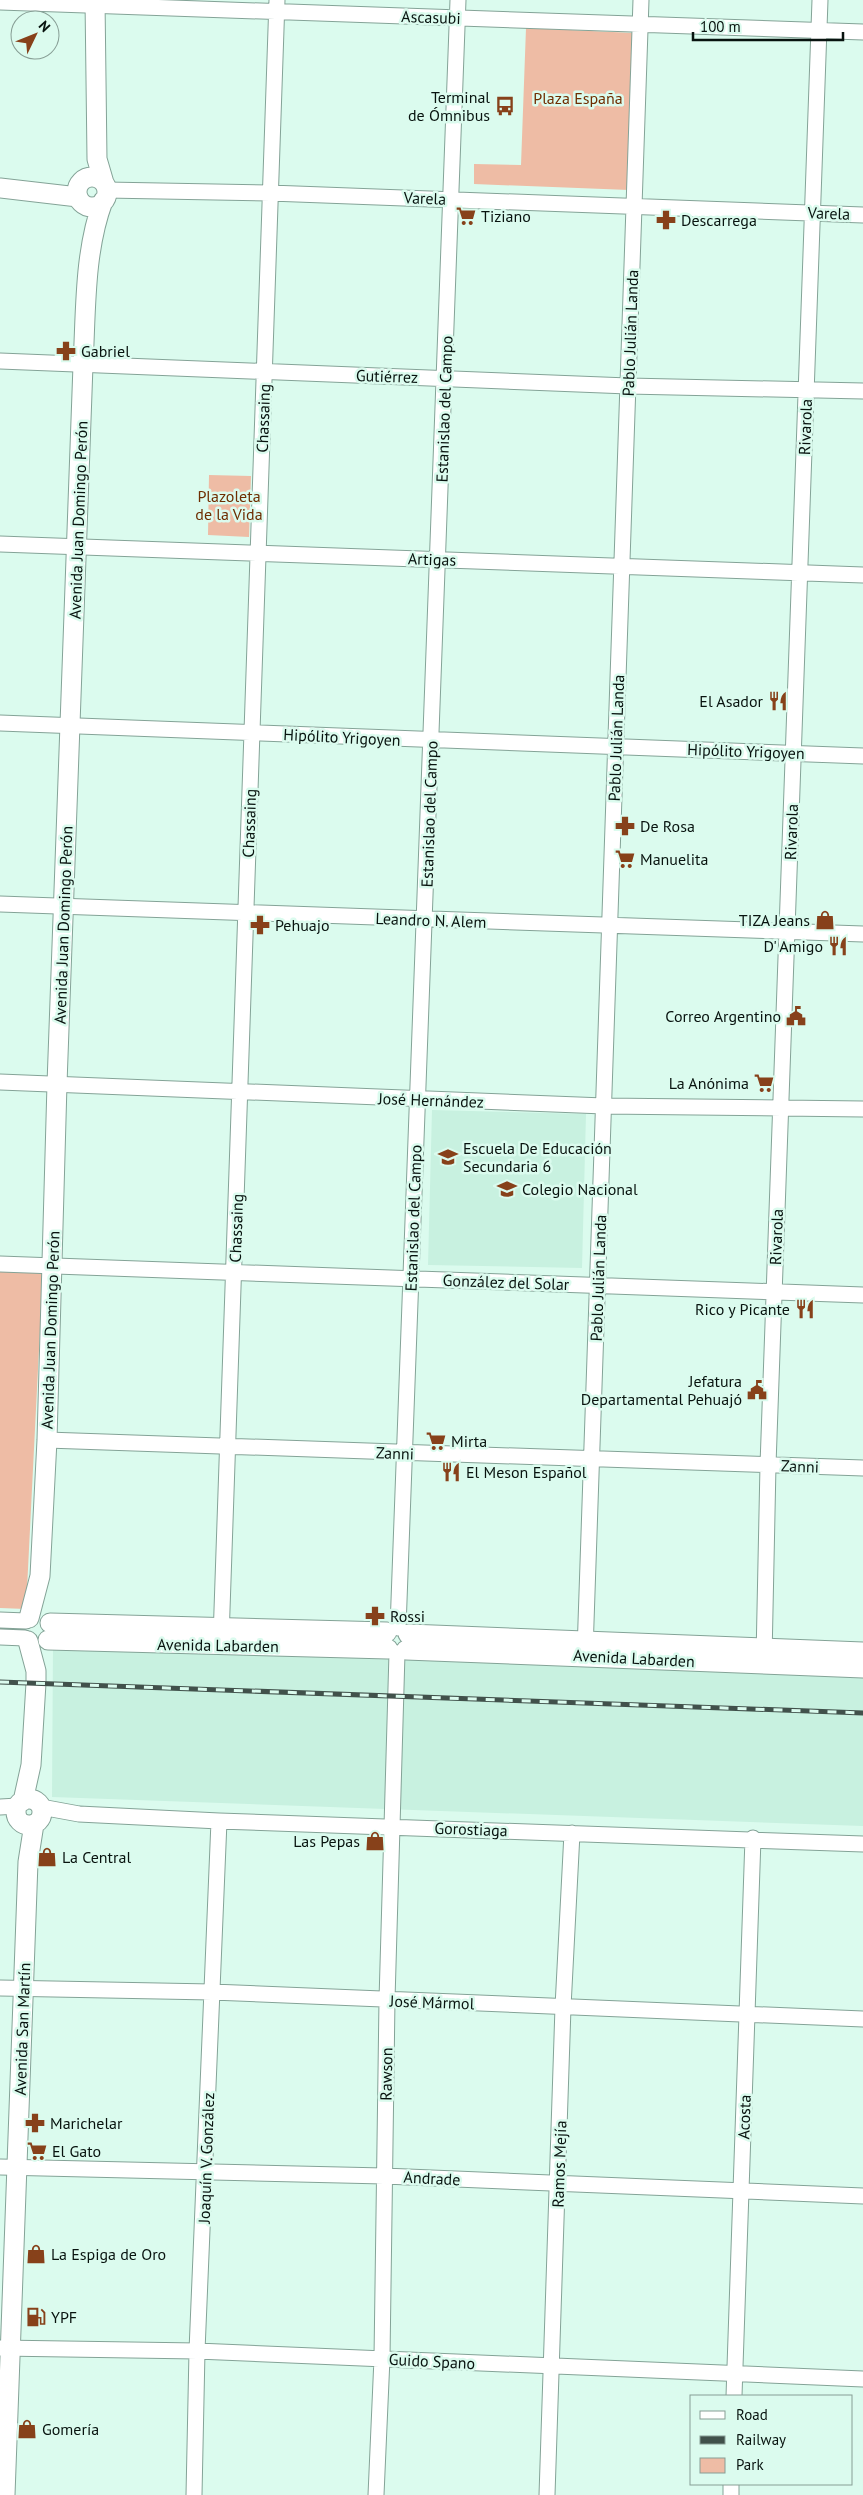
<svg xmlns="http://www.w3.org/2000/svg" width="863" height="2495" font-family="'PT Sans',sans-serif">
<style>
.built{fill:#c8f1e0}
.green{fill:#eebca5}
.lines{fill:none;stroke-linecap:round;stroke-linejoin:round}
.minor-casing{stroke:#84a397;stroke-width:17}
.major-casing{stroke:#84a397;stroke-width:21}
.minor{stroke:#fff;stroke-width:15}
.major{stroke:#fff;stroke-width:19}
.rail-casing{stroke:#41514b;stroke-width:5}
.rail{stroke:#dbfbee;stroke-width:3;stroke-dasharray:9;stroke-linecap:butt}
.labels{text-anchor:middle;stroke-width:5;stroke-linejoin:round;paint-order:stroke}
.street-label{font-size:16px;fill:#08130f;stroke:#dbfbee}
.poi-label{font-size:16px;fill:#08130f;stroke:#dbfbee;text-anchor:start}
.park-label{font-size:16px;fill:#6e2d01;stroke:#dbfbee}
</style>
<rect width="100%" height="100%" fill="#dbfbee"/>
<!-- built -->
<path class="built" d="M432,1110L586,1114L582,1268L428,1265Z
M53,1646L863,1674V1826L52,1797Z"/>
<!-- green -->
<path class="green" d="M526,28L634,33L629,190L474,184V164L521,165Z
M209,475L251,476L249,537L208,535Z
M0,1267L43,1269L26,1609L0,1608Z"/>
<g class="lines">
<defs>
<path id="minor" d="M0,2L863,32
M106,190L270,193L863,215
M0,361L628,386L863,391
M0,544L863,575
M0,723L863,756
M0,904L863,934
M0,1082L604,1106L863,1109
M0,1264L863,1295
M47,1440L863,1468
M0,1620L26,1621
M398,1628L458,0
M0,1637L25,1638
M221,1639L277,0
M585,1652L641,0
M764,1658L768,1465L820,0
M0,1807L18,1806
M41,1807L79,1814L219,1821L863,1844
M0,1988L212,1992L863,2019
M0,2167L384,2176L863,2196
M0,2348L197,2351L863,2379
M734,2396L753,1838
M194,2495L197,2351L219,1821
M376,2495L382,2358L387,2000L397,1653
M547,2495L563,2007L572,1833
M731,2495V2484"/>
<path id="major" d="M95,0L97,159L104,183
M77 192a15 15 0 1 1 30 0a15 15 0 1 1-30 0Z
M0,188L78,197
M29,1618L40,1576L47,1440L57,1084L83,365C86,311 84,252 103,201
M50,1623L387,1632
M408,1634L863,1652
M48,1640L388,1649
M406,1650L863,1668
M16 1812a13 13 0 1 1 26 0a13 13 0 1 1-26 0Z
M23,1801L31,1765L36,1683V1671L28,1641
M5,2495L28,1862L34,1824"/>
</defs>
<!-- minor casing -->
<use href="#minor" class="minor-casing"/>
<!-- major casing -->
<use href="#major" class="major-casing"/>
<!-- minor -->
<use href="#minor" class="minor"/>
<!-- major -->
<use href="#major" class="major"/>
<defs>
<path id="rail" d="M0,1682L863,1713"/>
</defs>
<!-- rail casing -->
<use href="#rail" class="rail-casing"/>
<!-- rail -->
<use href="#rail" class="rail"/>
</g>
<!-- icons -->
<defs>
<symbol id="bus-bare" viewBox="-9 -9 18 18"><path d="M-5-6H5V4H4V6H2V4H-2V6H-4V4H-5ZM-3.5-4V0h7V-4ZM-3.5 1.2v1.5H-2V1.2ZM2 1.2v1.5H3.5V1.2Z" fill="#87411a" stroke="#dbfbee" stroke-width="2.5" paint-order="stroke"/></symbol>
<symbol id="supermarket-bare" viewBox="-9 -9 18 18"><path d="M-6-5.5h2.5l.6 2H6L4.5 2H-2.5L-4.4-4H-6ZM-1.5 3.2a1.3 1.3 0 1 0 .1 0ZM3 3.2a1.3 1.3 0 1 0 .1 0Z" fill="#87411a" stroke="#dbfbee" stroke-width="2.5" paint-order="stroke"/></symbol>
<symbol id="pharmacy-bare" viewBox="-9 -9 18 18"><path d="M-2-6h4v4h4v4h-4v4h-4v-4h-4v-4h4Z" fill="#87411a" stroke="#dbfbee" stroke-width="2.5" paint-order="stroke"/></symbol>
<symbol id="restaurant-bare" viewBox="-9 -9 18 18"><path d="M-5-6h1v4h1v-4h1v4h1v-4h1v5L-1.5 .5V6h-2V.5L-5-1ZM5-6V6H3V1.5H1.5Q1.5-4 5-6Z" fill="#87411a" stroke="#dbfbee" stroke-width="2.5" paint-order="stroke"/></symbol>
<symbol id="shop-bare" viewBox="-9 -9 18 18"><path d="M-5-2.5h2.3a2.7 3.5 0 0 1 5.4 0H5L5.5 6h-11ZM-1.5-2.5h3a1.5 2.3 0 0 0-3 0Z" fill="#87411a" stroke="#dbfbee" stroke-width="2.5" paint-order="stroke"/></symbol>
<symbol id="civic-bare" viewBox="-9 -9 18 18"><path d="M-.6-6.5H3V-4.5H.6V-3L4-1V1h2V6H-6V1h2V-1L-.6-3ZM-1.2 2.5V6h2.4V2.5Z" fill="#87411a" stroke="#dbfbee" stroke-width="2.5" paint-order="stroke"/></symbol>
<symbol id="school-bare" viewBox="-9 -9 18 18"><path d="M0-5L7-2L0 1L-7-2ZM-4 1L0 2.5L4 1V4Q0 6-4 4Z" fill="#87411a" stroke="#dbfbee" stroke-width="2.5" paint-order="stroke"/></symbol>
<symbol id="fuel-bare" viewBox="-9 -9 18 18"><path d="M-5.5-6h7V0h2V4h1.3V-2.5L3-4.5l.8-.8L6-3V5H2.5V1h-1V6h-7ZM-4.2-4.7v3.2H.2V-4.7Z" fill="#87411a" stroke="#dbfbee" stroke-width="2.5" paint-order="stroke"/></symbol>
</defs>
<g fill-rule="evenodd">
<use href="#bus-bare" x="491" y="92" width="28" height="28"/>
<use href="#supermarket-bare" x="452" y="202" width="28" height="28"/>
<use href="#pharmacy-bare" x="652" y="206" width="28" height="28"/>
<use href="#pharmacy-bare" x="52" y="337" width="28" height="28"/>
<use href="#restaurant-bare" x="764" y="687" width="28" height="28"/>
<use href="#pharmacy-bare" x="611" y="812" width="28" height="28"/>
<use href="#supermarket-bare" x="611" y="845" width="28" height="28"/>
<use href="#shop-bare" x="811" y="906" width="28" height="28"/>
<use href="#pharmacy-bare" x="246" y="911" width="28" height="28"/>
<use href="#restaurant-bare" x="824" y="932" width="28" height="28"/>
<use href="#civic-bare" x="782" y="1002" width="28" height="28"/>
<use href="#supermarket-bare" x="750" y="1069" width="28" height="28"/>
<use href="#school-bare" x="434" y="1143" width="28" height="28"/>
<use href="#school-bare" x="493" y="1175" width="28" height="28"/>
<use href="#restaurant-bare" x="791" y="1295" width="28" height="28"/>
<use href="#civic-bare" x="743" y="1376" width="28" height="28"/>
<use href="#supermarket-bare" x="422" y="1427" width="28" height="28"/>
<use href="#restaurant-bare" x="437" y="1458" width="28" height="28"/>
<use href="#pharmacy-bare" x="361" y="1602" width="28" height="28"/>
<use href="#shop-bare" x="361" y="1827" width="28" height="28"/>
<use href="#shop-bare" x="33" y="1843" width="28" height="28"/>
<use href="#pharmacy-bare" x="21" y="2109" width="28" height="28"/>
<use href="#supermarket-bare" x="23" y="2137" width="28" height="28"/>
<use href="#shop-bare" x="22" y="2240" width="28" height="28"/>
<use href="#fuel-bare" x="22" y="2303" width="28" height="28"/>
<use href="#shop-bare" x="13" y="2415" width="28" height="28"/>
</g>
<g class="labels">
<!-- street labels -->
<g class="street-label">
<text transform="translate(431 17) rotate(2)" y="6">Ascasubi</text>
<text transform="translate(425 198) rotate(2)" y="6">Varela</text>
<text transform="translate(829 213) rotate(2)" y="6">Varela</text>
<text transform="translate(630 333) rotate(-88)" y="6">Pablo Julián Landa</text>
<text transform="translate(387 376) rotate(2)" y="6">Gutiérrez</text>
<text transform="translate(444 409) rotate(-88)" y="6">Estanislao del Campo</text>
<text transform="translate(263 418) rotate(-88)" y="6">Chassaing</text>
<text transform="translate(805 427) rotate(-88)" y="6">Rivarola</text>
<text transform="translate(78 520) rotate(-88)" y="6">Avenida Juan Domingo Perón</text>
<text transform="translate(432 559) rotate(2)" y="6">Artigas</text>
<text transform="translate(342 737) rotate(3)" y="6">Hipólito Yrigoyen</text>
<text transform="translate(616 738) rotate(-88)" y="6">Pablo Julián Landa</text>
<text transform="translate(746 751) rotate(2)" y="6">Hipólito Yrigoyen</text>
<text transform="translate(429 814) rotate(-88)" y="6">Estanislao del Campo</text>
<text transform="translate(249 823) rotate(-88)" y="6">Chassaing</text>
<text transform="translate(791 832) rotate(-88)" y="6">Rivarola</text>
<text transform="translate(431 920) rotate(2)" y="6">Leandro N. Alem</text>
<text transform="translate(63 925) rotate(-88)" y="6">Avenida Juan Domingo Perón</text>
<text transform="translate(431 1100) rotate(2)" y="6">José Hernández</text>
<text transform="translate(413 1218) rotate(-88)" y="6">Estanislao del Campo</text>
<text transform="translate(236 1228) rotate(-88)" y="6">Chassaing</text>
<text transform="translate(776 1237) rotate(-88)" y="6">Rivarola</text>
<text transform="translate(598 1278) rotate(-88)" y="6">Pablo Julián Landa</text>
<text transform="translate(506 1282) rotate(2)" y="6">González del Solar</text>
<text transform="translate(50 1330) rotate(-88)" y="6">Avenida Juan Domingo Perón</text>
<text transform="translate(395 1453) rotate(2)" y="6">Zanni</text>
<text transform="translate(800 1466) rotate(2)" y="6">Zanni</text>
<text transform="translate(218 1645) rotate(1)" y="6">Avenida Labarden</text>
<text transform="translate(634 1658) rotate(3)" y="6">Avenida Labarden</text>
<text transform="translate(471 1829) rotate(2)" y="6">Gorostiaga</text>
<text transform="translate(432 2002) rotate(2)" y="6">José Mármol</text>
<text transform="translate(22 2029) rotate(-88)" y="6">Avenida San Martín</text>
<text transform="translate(386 2074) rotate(-89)" y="6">Rawson</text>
<text transform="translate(744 2117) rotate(-88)" y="6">Acosta</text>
<text transform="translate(206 2158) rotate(-88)" y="6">Joaquín V. González</text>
<text transform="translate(559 2164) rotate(-88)" y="6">Ramos Mejía</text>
<text transform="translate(432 2178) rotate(3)" y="6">Andrade</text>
<text transform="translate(432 2361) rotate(3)" y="6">Guido Spano</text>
</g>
<!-- poi labels -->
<g class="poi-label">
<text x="490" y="103" text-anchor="end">Terminal<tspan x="490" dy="18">de Ómnibus</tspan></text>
<text x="481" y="222">Tiziano</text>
<text x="681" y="226">Descarrega</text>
<text x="81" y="357">Gabriel</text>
<text x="763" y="707" text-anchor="end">El Asador</text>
<text x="640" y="832">De Rosa</text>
<text x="640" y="865">Manuelita</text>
<text x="810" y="926" text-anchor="end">TIZA Jeans</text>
<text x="275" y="931">Pehuajo</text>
<text x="823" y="952" text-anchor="end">D' Amigo</text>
<text x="781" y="1022" text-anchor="end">Correo Argentino</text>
<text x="749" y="1089" text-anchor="end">La Anónima</text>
<text x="463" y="1154">Escuela De Educación<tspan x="463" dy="18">Secundaria 6</tspan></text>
<text x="522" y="1195">Colegio Nacional</text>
<text x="790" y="1315" text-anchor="end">Rico y Picante</text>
<text x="742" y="1387" text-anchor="end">Jefatura<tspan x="742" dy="18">Departamental Pehuajó</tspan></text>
<text x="451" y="1447">Mirta</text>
<text x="466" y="1478">El Meson Español</text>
<text x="390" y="1622">Rossi</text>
<text x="360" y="1847" text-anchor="end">Las Pepas</text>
<text x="62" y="1863">La Central</text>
<text x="50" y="2129">Marichelar</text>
<text x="52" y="2157">El Gato</text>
<text x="51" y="2260">La Espiga de Oro</text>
<text x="51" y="2323">YPF</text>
<text x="42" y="2435">Gomería</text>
</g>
<!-- park labels -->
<g class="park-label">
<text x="578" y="104">Plaza España</text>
<text x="229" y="502">Plazoleta<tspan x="229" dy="18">de la Vida</tspan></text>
</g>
</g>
<!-- legend -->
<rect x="690" y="2395" width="162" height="90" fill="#dbfbee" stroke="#879e95"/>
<rect x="700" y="2411" width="25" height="8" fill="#ffffff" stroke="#879e95"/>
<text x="736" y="2420" font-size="15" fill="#08130f">Road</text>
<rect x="700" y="2436" width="25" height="8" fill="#41514b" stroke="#879e95"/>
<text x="736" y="2445" font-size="15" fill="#08130f">Railway</text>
<rect x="700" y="2458" width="25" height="15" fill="#eebca5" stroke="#879e95"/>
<text x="736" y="2470" font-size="15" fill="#08130f">Park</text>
<!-- north arrow -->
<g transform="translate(35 35) rotate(47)"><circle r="24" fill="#dbfbee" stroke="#879e95"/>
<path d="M0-4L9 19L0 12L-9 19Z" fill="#87411a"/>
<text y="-8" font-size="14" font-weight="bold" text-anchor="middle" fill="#08130f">N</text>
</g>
<!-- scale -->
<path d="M693 32v8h150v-8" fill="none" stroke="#08130f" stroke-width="2.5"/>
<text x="700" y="32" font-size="15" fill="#08130f" stroke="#dbfbee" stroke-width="4" paint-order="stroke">100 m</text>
</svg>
